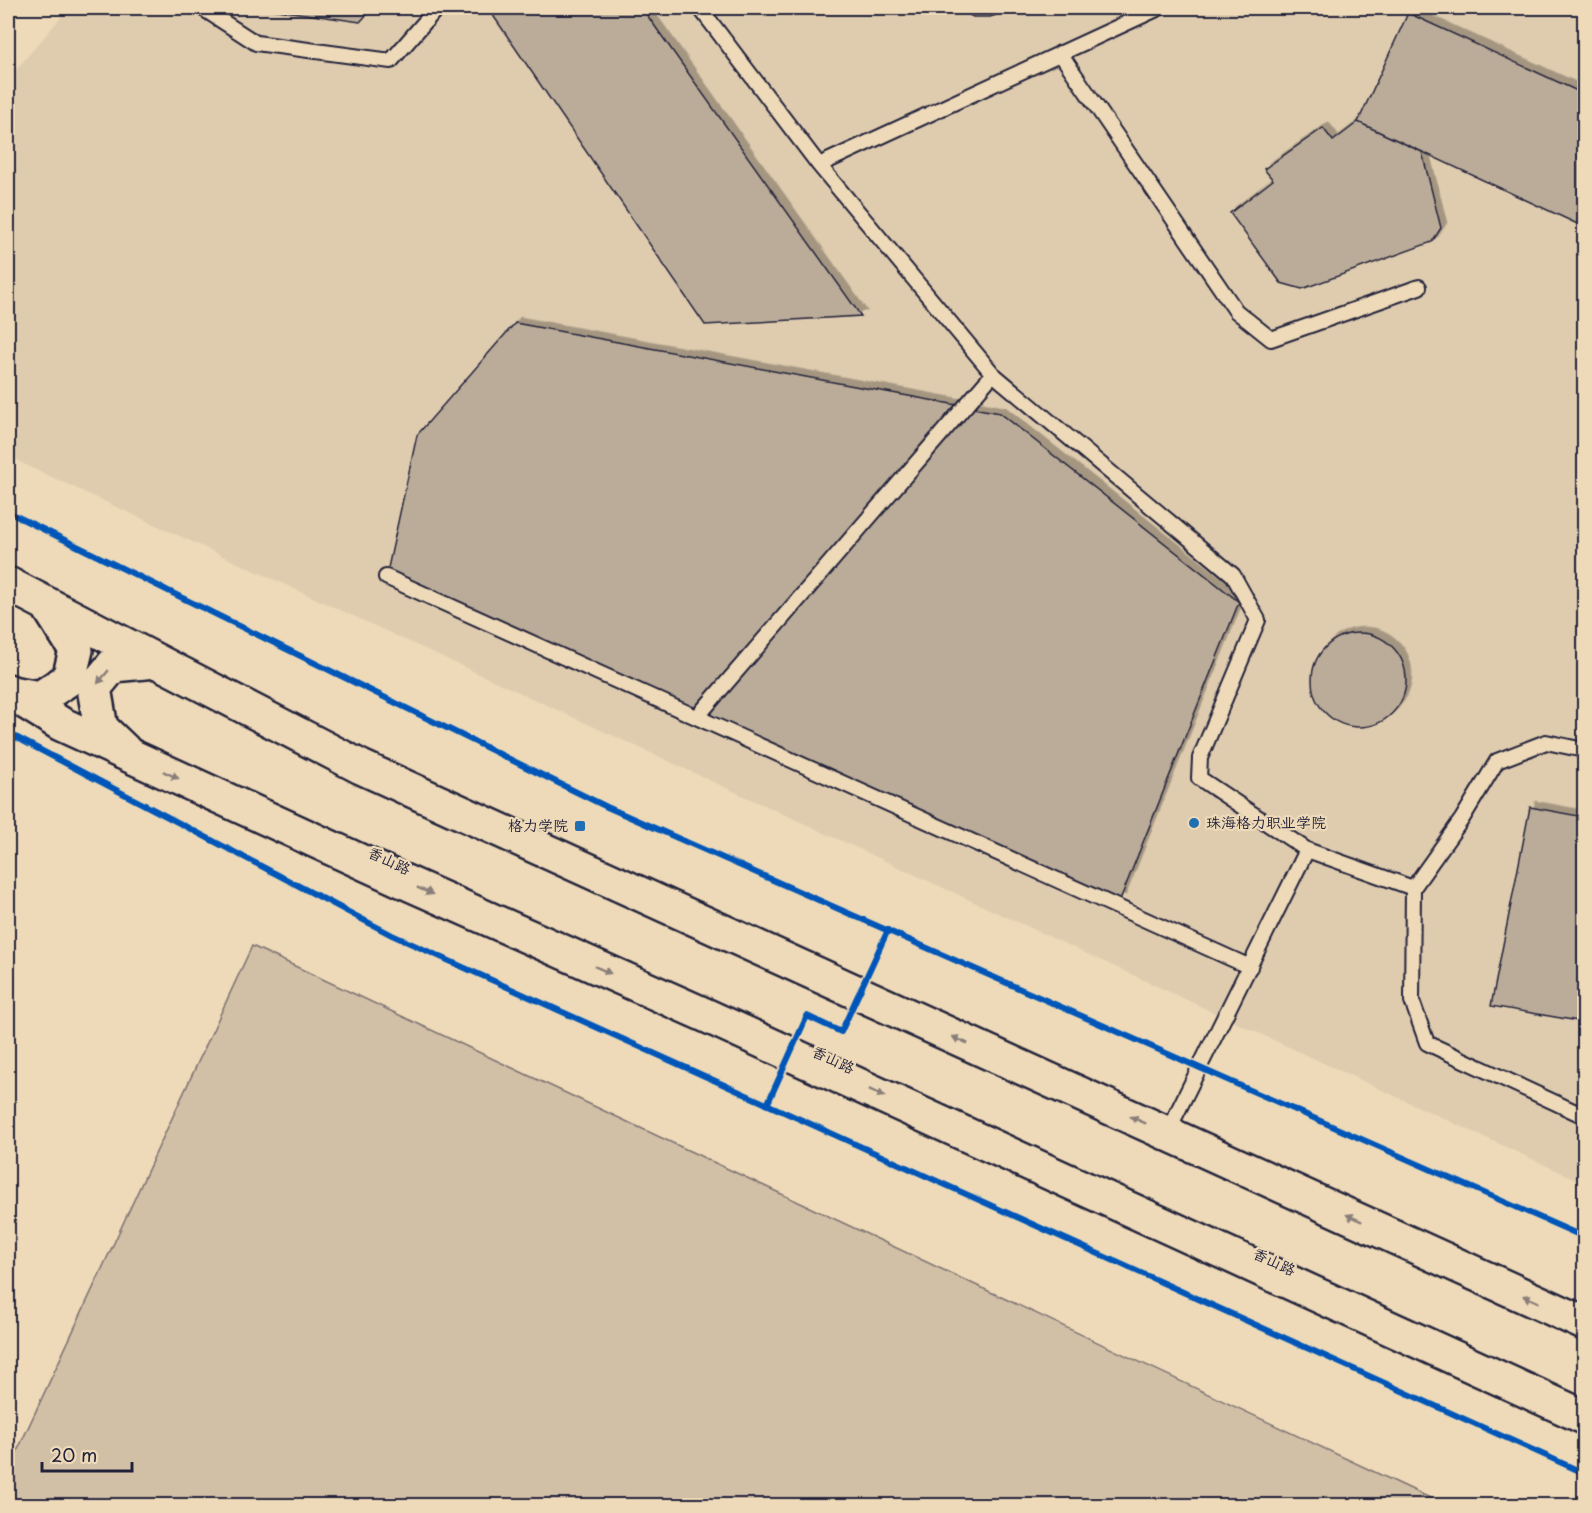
<svg xmlns="http://www.w3.org/2000/svg" width="1592" height="1513" font-family="'Playpen Sans','LXGW WenKai TC',sans-serif">
<style>
.built{fill:#dfccaf}
.green{fill:#d1bfa6;stroke:#7a7070;stroke-width:1.5}
.building{fill:#bbac99;stroke:#22223b;stroke-width:1.5;filter:url(#shadow)}
.lines{fill:none;stroke-linecap:round;stroke-linejoin:round}
.service-casing{stroke:#22223b;stroke-width:18}
.primary-casing{stroke:#22223b;stroke-width:38}
.service{stroke:#eedab8;stroke-width:14}
.primary{stroke:#eedab8;stroke-width:33}
.cycleway-casing{stroke:#eedab8;stroke-width:10}
.cycleway{stroke:#0057b8;stroke-width:6}
.oneway{fill:#887e7a}
.poi-dot{fill:#1f6fb2;stroke:#eedab8;stroke-width:2}
.labels{text-anchor:middle;stroke-width:4.5;stroke-linejoin:round;paint-order:stroke}
.poi-label{font-size:15px;fill:#22223b;stroke:#eedab8;text-anchor:start}
.street-label{font-size:15px;fill:#22223b;stroke:#eedab8}
</style>
<defs>
<filter id="shadow"><feDropShadow dx="5.5" dy="-5.5" stdDeviation="0" flood-color="#0004"/></filter>
</defs>
<rect width="100%" height="100%" fill="#eedab8"/>
<filter id="ink" filterUnits="userSpaceOnUse"><feTurbulence type="fractalNoise" baseFrequency=".0167" numOctaves="2"/><feDisplacementMap in="SourceGraphic" scale="12" xChannelSelector="R" yChannelSelector="G"/><feConvolveMatrix kernelMatrix="1 2 1 2 8 2 1 2 1" color-interpolation-filters="sRGB"/></filter>
<g filter="url(#ink)">
<!-- built -->
<path class="built" d="M69,8H1584V1183L21,463L8,452V79Z"/>
<!-- green -->
<path class="green" d="M252,946L1445,1505H8V1471Z"/>
<!-- building -->
<path class="building" d="M264,8H373L360,22Z
M496,8H642L861,316L705,325L490,11Z
M960,8H1019L990,17H973L962,11Z
M1408,13L1584,94V227L1358,122Z
M1358,122L1422,152L1441,228L1432,242L1302,289L1281,283L1230,213L1273,180L1264,169L1323,128L1333,141Z
M515,323L1000,413L1239,602L1120,900L386,577L417,435Z
M1312 680a47 47 0 1 1 94 0a47 47 0 1 1-94 0Z
M1530,807L1584,817V1022L1491,1006Z"/>
<g class="lines">
<defs>
<path id="service" d="M202,8L256,43L391,61L437,8
M1060,53L1236,311L1271,339L1419,287
M819,165L1159,8
M993,374L1233,575L1258,620L1200,758L1199,778L1307,850
M386,577L1250,967
M697,717L993,374L819,165L700,8
M1413,888L1462,819L1497,761L1546,742L1584,750
M1167,1133L1307,850L1413,888L1412,1001L1427,1043L1584,1116"/>
<path id="primary" d="M8,584L361,767L1584,1323
M8,691L61,724L131,756L401,880L705,1015L1584,1417
M11,693L40,698L69,679L76,650L48,606
M124,750L101,728L94,688L113,665L156,661"/>
</defs>
<!-- service casing -->
<use href="#service" class="service-casing"/>
<!-- primary casing -->
<use href="#primary" class="primary-casing"/>
<!-- service -->
<use href="#service" class="service"/>
<!-- primary -->
<use href="#primary" class="primary"/>
<defs>
<path id="cycleway" d="M8,512L607,807L1584,1237
M8,733L392,935L1584,1473
M767,1105L807,1016L841,1032L888,930"/>
</defs>
<!-- cycleway casing -->
<use href="#cycleway" class="cycleway-casing"/>
<!-- cycleway -->
<use href="#cycleway" class="cycleway"/>
</g>
<!-- one-way arrows -->
<defs><path id="oneway-solid" d="M-6-.8H1V-3.2L6.5 0L1 3.2V.8H-6Z" transform="scale(1.5)"/></defs>
<g class="oneway">
<use href="#oneway-solid" transform="translate(103 677) rotate(130)"/>
<use href="#oneway-solid" transform="translate(171 775) rotate(25)"/>
<use href="#oneway-solid" transform="translate(425 891) rotate(24)"/>
<use href="#oneway-solid" transform="translate(603 970) rotate(24)"/>
<use href="#oneway-solid" transform="translate(960 1040) rotate(-156)"/>
<use href="#oneway-solid" transform="translate(877 1093) rotate(25)"/>
<use href="#oneway-solid" transform="translate(1138 1120) rotate(-156)"/>
<use href="#oneway-solid" transform="translate(1354 1218) rotate(-156)"/>
<use href="#oneway-solid" transform="translate(1531 1299) rotate(-156)"/>
</g>
</g>
<!-- markers -->
<g class="poi-dot">
<circle cx="1194" cy="823" r="6"/>
<rect x="574" y="820" width="12" height="12" rx="3"/>
</g>
<g class="labels">
<!-- poi labels -->
<g class="poi-label">
<text x="1206" y="828">珠海格力职业学院</text>
<text x="568" y="831" text-anchor="end">格力学院</text>
</g>
<!-- street labels -->
<g class="street-label">
<text transform="translate(389 861) rotate(25)" y="5">香山路</text>
<text transform="translate(833 1060) rotate(25)" y="5">香山路</text>
<text transform="translate(1274 1262) rotate(25)" y="5">香山路</text>
</g>
</g>
<!-- margin -->
<rect width="1592" height="1513" fill="none" stroke="#eedab8" stroke-width="30"/>
<rect x="15" y="15" width="1562" height="1483" fill="none" stroke="#22223b" stroke-width="2" filter="url(#ink)"/>
<!-- scale -->
<path d="M42 1462v9h90v-9" fill="none" stroke="#22223b" stroke-width="3"/>
<text x="51" y="1462" font-size="18" fill="#22223b" stroke="#eedab8" stroke-width="4.5" paint-order="stroke">20 m</text>
</svg>
